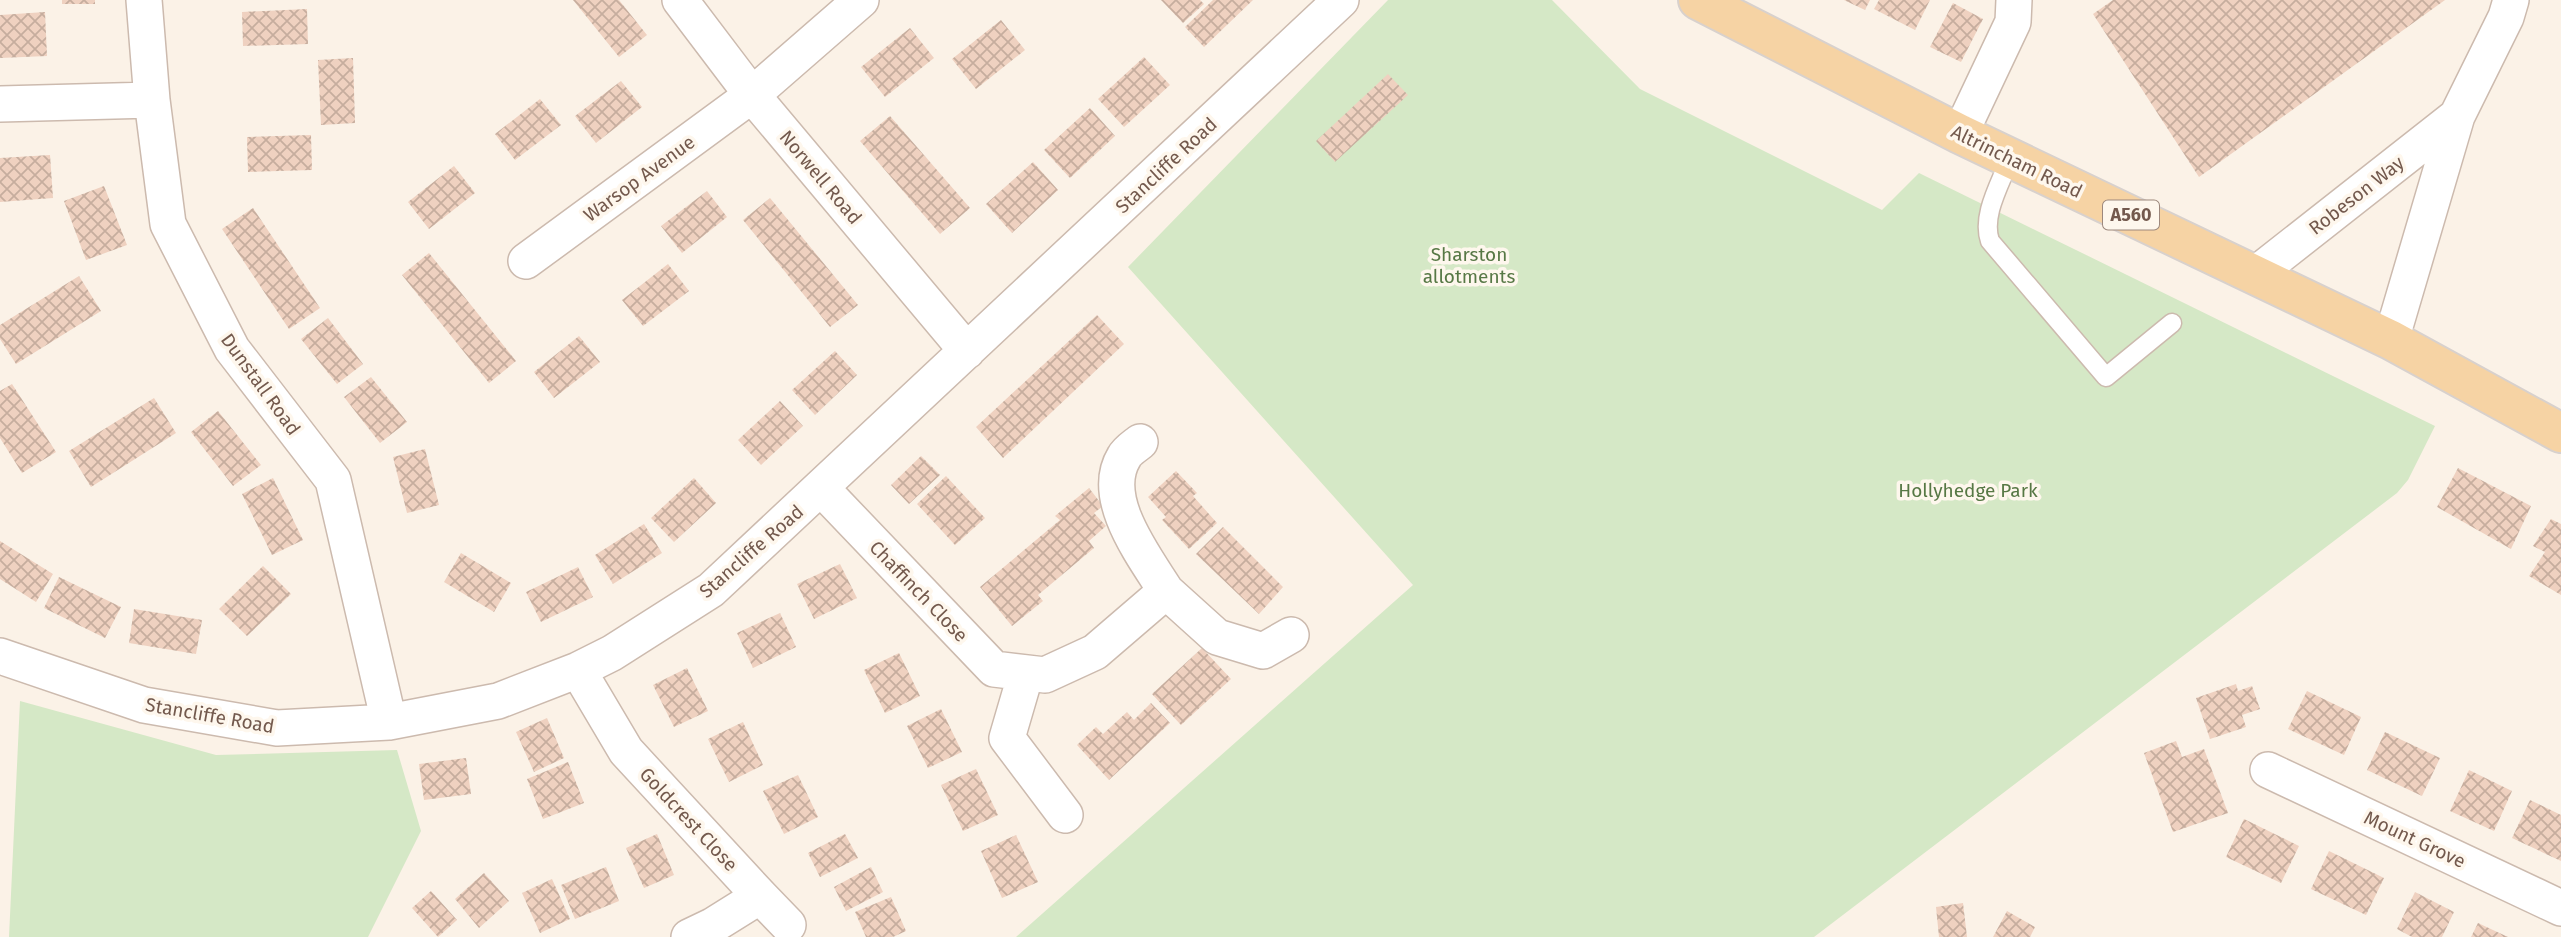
<svg xmlns="http://www.w3.org/2000/svg" width="2561" height="937" font-family="'Fira Sans',sans-serif">
<style>
.green{fill:#d5e8c6}
.building{fill:url(#building-cross-hatch)}
.lines{fill:none;stroke-linecap:round;stroke-linejoin:round}
.service-casing{stroke:#ccbaae;stroke-width:21}
.minor-casing{stroke:#ccbaae;stroke-width:38}
.primary-casing{stroke:#d8d1cd;stroke-width:42}
.service{stroke:#fff;stroke-width:18}
.minor{stroke:#fff;stroke-width:35}
.primary{stroke:#f6d3a4;stroke-width:38}
.labels{text-anchor:middle;stroke-width:7;stroke-linejoin:round;paint-order:stroke}
.shield{fill:#fef7ed;stroke:#9d887d;stroke-width:2}
.shield-label{font-size:18px;font-weight:bold;fill:#73594d}
.street-label{font-size:19px;fill:#73594d;stroke:#fef7ed}
.park-label{font-size:19px;fill:#577845;stroke:#fef7ed}
</style>
<defs>
<pattern id="building-cross-hatch" width="8" height="8" patternUnits="userSpaceOnUse" patternTransform="scale(1.75)"><rect width="8" height="8" fill="#efd1c0"/><path d="M0 0l8 8M0 8l8-8" fill="none" stroke="#c6ad9e"/></pattern>
</defs>
<rect width="100%" height="100%" fill="#fbf2e7"/>
<!-- green -->
<path class="green" d="M1388,0H1552L1640,89L1882,210L1919,173L2435,426L2408,480L2397,493L1814,937H1016L1413,585L1128,267Z
M20,701L216,755L397,750L421,831L368,937H9Z"/>
<!-- building -->
<path class="building" d="M62,0H95V4H62Z
M573,0H619L647,35L619,57Z
M1161,0H1200L1204,4L1183,23Z
M1213,0H1253L1204,47L1185,27Z
M1844,0H1870L1865,10Z
M1879,0H1930L1915,30L1874,9Z
M2113,0H2445L2199,177L2093,14Z
M1953,3L1983,19L1961,62L1930,47Z
M307,9L308,44L243,46L242,12Z
M45,12L47,56L0,58V15Z
M1001,20L1025,50L976,89L952,59Z
M910,28L934,58L885,97L861,67Z
M1144,57L1170,85L1124,127L1098,99Z
M353,58L355,123L321,125L318,60Z
M1388,74L1408,95L1335,162L1316,141Z
M621,81L642,107L596,143L575,116Z
M540,99L561,125L515,160L495,134Z
M1090,108L1115,136L1070,178L1044,150Z
M890,116L970,208L940,234L860,141Z
M311,135L312,170L248,172L247,137Z
M50,155L53,198L0,202V158Z
M1033,162L1058,190L1012,233L986,204Z
M454,166L475,193L429,229L408,202Z
M104,186L127,245L86,260L64,201Z
M707,191L727,217L682,253L661,226Z
M770,198L858,305L830,327L743,220Z
M253,208L320,308L289,329L222,229Z
M429,253L516,361L489,383L402,275Z
M668,264L689,291L643,326L622,300Z
M79,276L101,311L16,364L0,339V325Z
M1097,315L1124,344L1003,458L976,427Z
M328,318L363,364L337,384L301,339Z
M579,336L600,362L554,398L534,372Z
M835,351L857,375L815,415L792,390Z
M371,377L407,422L380,443L344,397Z
M12,384L56,452L22,473L0,438V391Z
M154,398L176,433L91,487L69,451Z
M780,401L803,426L761,465L738,440Z
M218,411L261,465L233,486L191,432Z
M425,449L439,505L407,513L393,457Z
M921,456L940,475L909,504L891,485Z
M2458,468L2531,506L2511,549L2437,507Z
M1176,471L1197,493L1193,496L1217,523L1189,549L1162,520L1166,517L1148,497Z
M946,476L985,518L955,545L917,504Z
M273,478L303,540L272,555L242,494Z
M694,478L716,503L674,542L651,518Z
M1089,488L1103,506L1094,513L1106,526L1089,541L1094,548L1038,595L1043,601L1012,626L980,587L1060,520L1055,516Z
M2551,519L2561,524V595L2529,576L2545,552L2533,546Z
M644,524L662,553L613,584L595,555Z
M1223,527L1283,587L1259,614L1196,554Z
M0,541L53,574L36,602L0,579Z
M461,553L511,583L494,612L444,582Z
M840,564L857,598L814,619L797,584Z
M263,566L291,594L247,636L219,609Z
M578,567L593,597L541,622L526,592Z
M59,577L121,607L105,638L44,608Z
M134,609L202,620L196,654L129,643Z
M780,613L796,647L753,668L737,633Z
M1202,648L1231,679L1181,725L1152,694Z
M899,653L920,696L885,713L864,670Z
M687,668L708,711L674,727L653,685Z
M2236,684L2238,691L2252,686L2260,709L2242,715L2246,727L2210,739L2196,698Z
M2307,691L2361,717L2344,755L2288,729Z
M1151,703L1170,723L1109,780L1077,745L1096,727L1103,734L1127,712L1134,720Z
M941,709L962,752L928,768L907,726Z
M547,718L564,758L534,772L516,732Z
M743,722L763,765L729,782L708,739Z
M2385,732L2440,758L2422,796L2367,770Z
M2176,741L2182,757L2204,749L2228,813L2173,832L2144,753Z
M466,758L471,794L424,800L419,764Z
M568,762L584,803L543,819L527,779Z
M976,769L998,815L963,831L941,785Z
M2469,770L2512,791L2494,831L2450,811Z
M798,775L818,817L784,834L763,791Z
M2530,800L2561,815V861L2512,838Z
M2244,819L2299,846L2281,883L2226,857Z
M657,834L674,875L644,888L626,848Z
M845,834L858,858L820,877L808,853Z
M1016,835L1038,882L1002,898L981,851Z
M2329,851L2384,878L2366,915L2311,889Z
M606,867L619,901L575,919L561,885Z
M871,867L883,892L846,911L834,887Z
M484,873L509,901L479,928L455,899Z
M552,879L570,919L540,933L522,893Z
M431,891L457,920L438,937L412,908Z
M2415,892L2454,912L2442,937H2412L2397,929Z
M891,897L906,931L893,937H866L855,912Z
M1963,903L1967,937H1939L1936,907Z
M2007,911L2035,927L2030,937H1993Z
M2478,923L2508,937H2471Z"/>
<g class="lines">
<defs>
<path id="service" d="M2010,158C2001,183 1981,215 1990,241L2106,377L2172,323"/>
<path id="minor" d="M144,0L152,100L168,224L232,349L333,480L389,722
M680,0L752,95L967,351
M0,104L152,100
M1960,134L2013,22L2014,0
M526,261L752,95L861,0
M2256,274L2457,116
M2391,340L2457,116L2506,17L2511,0
M822,489L994,669L1045,675L1095,652L1166,591C1144,556 1099,498 1124,457C1127,451 1135,446 1140,442
M1166,591L1217,637L1263,651L1291,635
M0,656L144,705L277,728L389,722L498,701L578,670L612,653L711,590L1341,0
M578,670L626,751L760,896L712,926L689,937
M1026,673L1007,738L1065,815
M2268,770L2561,908
M760,896L788,925"/>
<path id="primary" d="M1698,0L1960,134L2391,340L2561,433"/>
</defs>
<!-- service casing -->
<use href="#service" class="service-casing"/>
<!-- minor casing -->
<use href="#minor" class="minor-casing"/>
<!-- primary casing -->
<use href="#primary" class="primary-casing"/>
<!-- service -->
<use href="#service" class="service"/>
<!-- minor -->
<use href="#minor" class="minor"/>
<!-- primary -->
<use href="#primary" class="primary"/>
</g>
<g class="labels">
<!-- shield labels -->
<rect class="shield" x="2103" y="200.5" width="56" height="29" rx="5"/>
<g class="shield-label">
<text x="2131" y="221">A560</text>
</g>
<!-- street labels -->
<g class="street-label">
<text transform="translate(2017 161) rotate(26)" y="7">Altrincham Road</text>
<text transform="translate(1166 165) rotate(-43)" y="7">Stancliffe Road</text>
<text transform="translate(821 177) rotate(50)" y="7">Norwell Road</text>
<text transform="translate(639 178) rotate(-36)" y="7">Warsop Avenue</text>
<text transform="translate(2356 195) rotate(-38)" y="7">Robeson Way</text>
<text transform="translate(261 384) rotate(54)" y="7">Dunstall Road</text>
<text transform="translate(751 551) rotate(-41)" y="7">Stancliffe Road</text>
<text transform="translate(919 591) rotate(46)" y="7">Chaffinch Close</text>
<text transform="translate(210 715) rotate(10)" y="7">Stancliffe Road</text>
<text transform="translate(689 819) rotate(47)" y="7">Goldcrest Close</text>
<text transform="translate(2415 839) rotate(25)" y="7">Mount Grove</text>
</g>
<!-- park labels -->
<g class="park-label">
<text x="1469" y="261">Sharston<tspan x="1469" dy="22">allotments</tspan></text>
<text x="1968" y="497">Hollyhedge Park</text>
</g>
</g>
</svg>
